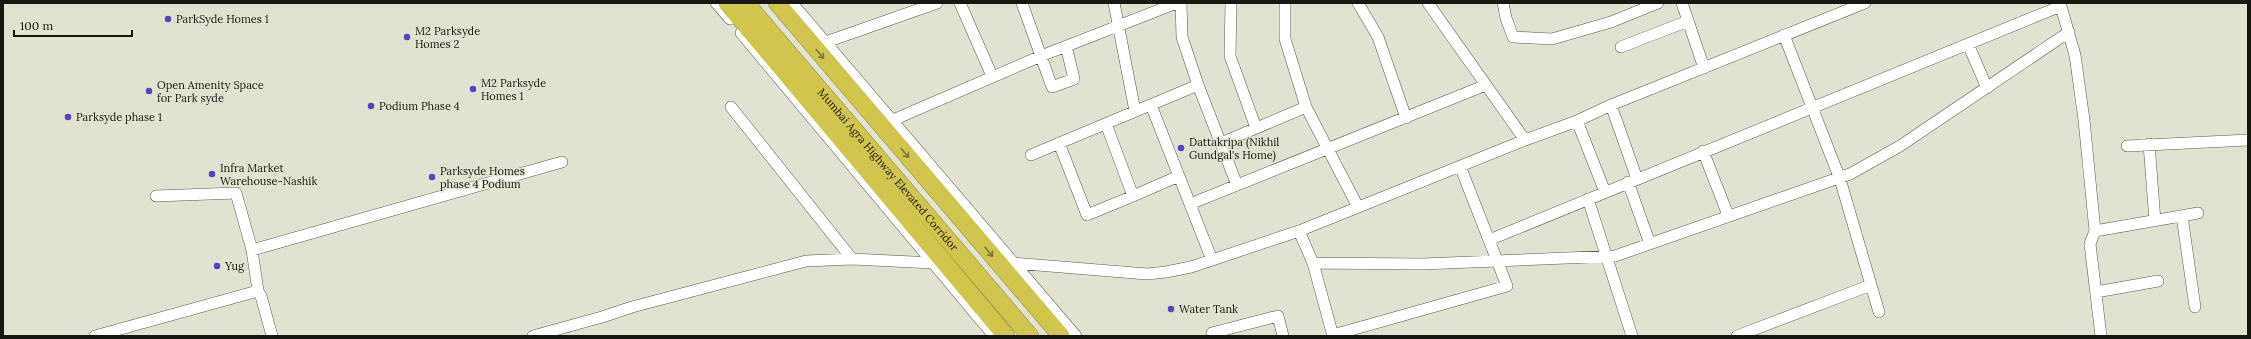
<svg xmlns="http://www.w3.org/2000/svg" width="2251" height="339" font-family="Lora,serif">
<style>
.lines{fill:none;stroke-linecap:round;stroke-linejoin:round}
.minor-casing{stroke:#5a5a4d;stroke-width:12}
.highway-casing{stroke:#908938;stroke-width:18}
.minor{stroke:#fff;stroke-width:11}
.highway{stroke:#d0c64d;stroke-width:17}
.oneway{stroke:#7d7732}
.poi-dot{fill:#5743bb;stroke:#e2e2d2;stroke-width:1.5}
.labels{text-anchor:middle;stroke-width:3;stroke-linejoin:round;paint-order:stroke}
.poi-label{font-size:11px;fill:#181712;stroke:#e2e2d2;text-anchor:start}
.street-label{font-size:11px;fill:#181712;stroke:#e2e2d2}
</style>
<rect width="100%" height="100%" fill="#e2e2d2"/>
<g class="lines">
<defs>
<path id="minor" d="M716,3L730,19
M792,3L1076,336
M960,3L992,76
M1022,3L1052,87L1074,79L1066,46
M1114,3L1135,111
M1181,3L1182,37L1198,85L1237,185
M1231,3L1230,56L1256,128
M1285,3V39L1306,107L1358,207
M1358,3L1378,37L1406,118
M1428,3L1525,140
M1503,3L1506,18L1513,37L1552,39L1611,22L1658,3
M1682,3L1704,68
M2060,3L2075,55L2084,120L2095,231L2090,244L2101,336
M741,33L994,336
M826,42L937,3
M1968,44L1987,88
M1621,47L1688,21
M1151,105L1212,260
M1611,105L1637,179
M731,107L852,259
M893,120L1041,56L1177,3
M1577,121L1605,192
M1106,124L1133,196L1179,176
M1059,143L1087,215L1133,196
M1221,143L1306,107
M2149,144L2155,221
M2127,146L2248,140
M1703,151L1728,215
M1031,155L1198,85
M1628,182L1650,244
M156,196L236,193L252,250L258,291L261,296L272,336
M1588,199L1632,336
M1190,204L1486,85
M2182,216L2195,307
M1299,231L1313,263L1333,336
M2095,231L2198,213
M1489,240L2061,6
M252,250L562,162
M1014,263L1147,274L1166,272L1191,267L1299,231L1525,140L1577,121L1611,105L1865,3
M1313,263L1423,264L1615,256L1850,174L1900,146L2069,32
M1871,285L1879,312
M2096,292L2158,281
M1333,335L1507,286L1460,166
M95,336L258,291
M533,336L602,317L632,307L806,261L852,259L933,263
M1214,336L1212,333L1278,316L1283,336
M1737,336L1871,285L1840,179L1784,35"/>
<g id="highway">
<path d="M727,3L1006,336"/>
<path id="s1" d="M746,3L1030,336"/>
<path d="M777,3L1061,336"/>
</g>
</defs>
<!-- minor casing -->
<use href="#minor" class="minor-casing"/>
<!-- highway casing -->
<use href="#highway" class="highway-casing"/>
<!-- minor -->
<use href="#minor" class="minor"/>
<!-- highway -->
<use href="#highway" class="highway"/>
</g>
<!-- one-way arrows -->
<defs><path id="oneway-shaft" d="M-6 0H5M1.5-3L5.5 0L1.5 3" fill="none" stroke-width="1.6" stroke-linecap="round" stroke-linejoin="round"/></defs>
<g class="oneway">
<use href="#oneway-shaft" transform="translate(820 54) rotate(50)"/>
<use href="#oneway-shaft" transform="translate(905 153) rotate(50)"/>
<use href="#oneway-shaft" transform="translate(989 252) rotate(50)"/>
</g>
<!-- markers -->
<g class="poi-dot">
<circle cx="168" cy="19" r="4"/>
<circle cx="407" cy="37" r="4"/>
<circle cx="473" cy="89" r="4"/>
<circle cx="149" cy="91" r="4"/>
<circle cx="371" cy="106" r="4"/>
<circle cx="68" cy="117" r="4"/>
<circle cx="1181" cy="148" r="4"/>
<circle cx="212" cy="174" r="4"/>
<circle cx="432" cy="177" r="4"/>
<circle cx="217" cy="266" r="4"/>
<circle cx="1171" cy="309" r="4"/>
</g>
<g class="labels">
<!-- poi labels -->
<g class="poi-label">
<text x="176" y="23">ParkSyde Homes 1</text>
<text x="415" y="35">M2 Parksyde<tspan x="415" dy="13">Homes 2</tspan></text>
<text x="481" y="87">M2 Parksyde<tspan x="481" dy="13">Homes 1</tspan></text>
<text x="157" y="89">Open Amenity Space<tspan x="157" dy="13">for Park syde</tspan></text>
<text x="379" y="110">Podium Phase 4</text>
<text x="76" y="121">Parksyde phase 1</text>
<text x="1189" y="146">Dattakripa (Nikhil<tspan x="1189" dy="13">Gundgal's Home)</tspan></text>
<text x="220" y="172">Infra Market<tspan x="220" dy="13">Warehouse-Nashik</tspan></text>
<text x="440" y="175">Parksyde Homes<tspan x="440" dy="13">phase 4 Podium</tspan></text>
<text x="225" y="270">Yug</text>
<text x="1179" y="313">Water Tank</text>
</g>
<!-- street labels -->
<g class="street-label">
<text dy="4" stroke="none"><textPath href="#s1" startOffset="219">Mumbai Agra Highway Elevated Corridor</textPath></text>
</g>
</g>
<!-- border -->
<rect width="2251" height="339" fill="none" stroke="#181712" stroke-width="8"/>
<!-- scale -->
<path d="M14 30v6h118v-6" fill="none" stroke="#181712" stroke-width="2"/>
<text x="20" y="30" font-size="12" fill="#181712" stroke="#e2e2d2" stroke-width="3" paint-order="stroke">100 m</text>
</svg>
